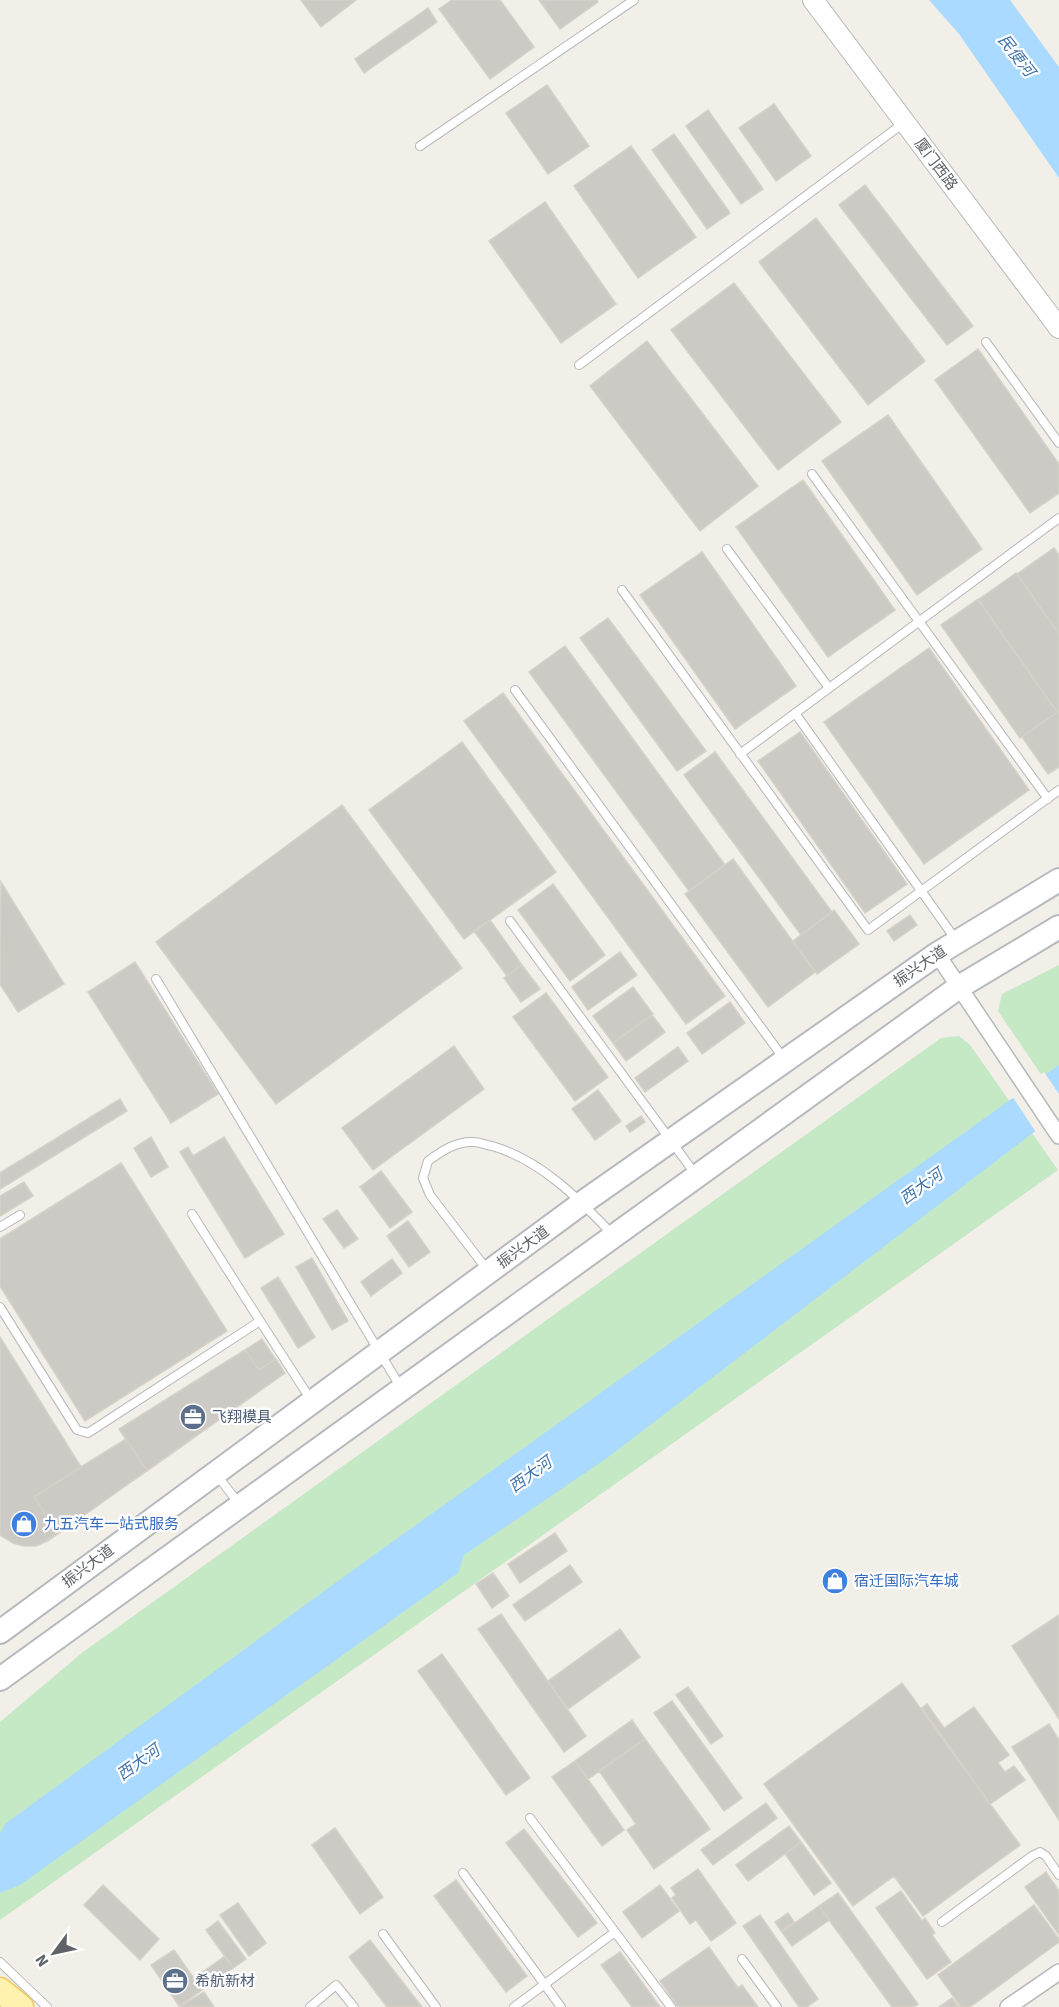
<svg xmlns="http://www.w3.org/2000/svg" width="1059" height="2007" font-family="'Source Sans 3','Noto Sans SC',sans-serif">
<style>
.green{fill:#c5e8c5}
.water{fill:#aadaff}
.pier{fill:#f1efe8}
.building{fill:#cccac5;stroke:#d6d1c6;stroke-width:1.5}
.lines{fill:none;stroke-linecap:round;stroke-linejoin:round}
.service-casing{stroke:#b5b8bc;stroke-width:10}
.minor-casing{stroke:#b5b8bc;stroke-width:18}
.tertiary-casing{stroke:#b5b8bc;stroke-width:22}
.secondary-casing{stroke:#b6babf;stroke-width:26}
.primary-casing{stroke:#f2c960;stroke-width:27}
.service{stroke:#fff;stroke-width:8}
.minor{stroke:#fff;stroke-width:15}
.tertiary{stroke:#fff;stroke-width:20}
.secondary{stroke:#fff;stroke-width:22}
.primary{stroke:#fff2af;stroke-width:24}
.labels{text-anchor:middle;stroke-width:4.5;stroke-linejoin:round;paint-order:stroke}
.street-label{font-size:15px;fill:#5f6368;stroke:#fff}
.service-label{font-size:15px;fill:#4e5e75;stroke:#fff;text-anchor:start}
.shop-label{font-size:15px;fill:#366cbe;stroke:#fff;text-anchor:start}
.water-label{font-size:16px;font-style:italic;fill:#4174aa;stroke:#fff}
</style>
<rect width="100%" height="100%" fill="#f1efe8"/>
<!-- green -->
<path class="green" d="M1059,965V1101L998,1011L1002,994Z
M959,1036L970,1045L1058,1170L0,1920V1722L83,1652L941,1038Z"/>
<!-- water -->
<path class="water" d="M929,0H1010L1059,67V178L959,34Z
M1059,1065V1113L607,1458L464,1555L458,1573L20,1885L0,1893V1834L5,1824L360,1565Z"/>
<!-- pier -->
<path class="pier" d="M1044,1072L1059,1094V1117L1037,1134L1012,1096Z"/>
<!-- building -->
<path class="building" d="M301,0H356L321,27Z
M452,0H500L534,47L490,79L439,9Z
M539,0H597L598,2L560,29Z
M428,8L437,22L364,73L355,59Z
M547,85L589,146L548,174L506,113Z
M774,104L811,156L776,181L739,128Z
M708,110L763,189L741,204L686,126Z
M674,134L730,213L707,229L652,150Z
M631,146L696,237L638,278L574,186Z
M865,185L973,326L947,345L839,205Z
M545,202L616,304L561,343L489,241Z
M816,218L925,361L868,405L759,262Z
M734,283L841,422L778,470L671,330Z
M647,341L758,486L700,531L590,386Z
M978,349L1059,464V493L1030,513L935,380Z
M888,415L982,549L917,595L822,461Z
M803,480L895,610L828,657L736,527Z
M1054,548L1059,555V634L1017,574Z
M702,552L796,686L735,729L640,595Z
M1016,573L1059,634V711L1057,712L978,600Z
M978,599L1057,712L1020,738L941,625Z
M608,618L706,751L677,771L580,638Z
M565,646L725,865L689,891L529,672Z
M929,648L1029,790L924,864L824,722Z
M503,693L725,996L686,1024L464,721Z
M1059,711V767L1048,774L1022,737Z
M800,732L907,884L865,913L758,761Z
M462,742L556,872L464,939L369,810Z
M715,752L832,912L801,935L684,775Z
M342,805L462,968L276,1104L156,942Z
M733,859L815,972L768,1007L685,894Z
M1,882L64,984L18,1012L0,984Z
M553,884L605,955L570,981L518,910Z
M834,910L859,944L817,974L793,941Z
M910,915L917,925L894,941L887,931Z
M490,920L522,965L507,976L474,931Z
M620,952L637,975L588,1010L572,987Z
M135,962L218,1094L171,1123L88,992Z
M522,965L540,989L521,1002L504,978Z
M633,987L653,1014L613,1043L593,1016Z
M546,993L608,1077L575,1101L513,1017Z
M730,1002L745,1023L702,1054L687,1033Z
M652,1015L665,1032L626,1061L613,1043Z
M454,1046L484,1089L373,1170L342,1128Z
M678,1047L688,1061L645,1092L635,1078Z
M598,1090L621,1121L595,1140L572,1109Z
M120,1099L127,1111L0,1189V1173Z
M641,1116L645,1122L630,1132L626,1126Z
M151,1137L168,1167L151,1177L134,1148Z
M224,1137L284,1234L245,1258L180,1152L188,1147L193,1156Z
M121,1163L227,1331L85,1421L0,1286V1239Z
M381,1171L412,1212L390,1228L360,1187Z
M24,1182L33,1196L0,1216V1196Z
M337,1210L358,1239L344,1248L323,1219Z
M408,1221L430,1252L409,1267L387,1236Z
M312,1258L348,1321L332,1330L296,1267Z
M392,1259L402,1273L371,1296L361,1282Z
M278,1277L315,1337L298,1348L261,1288Z
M0,1337L81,1467L126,1439L119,1429L262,1339L285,1373L49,1540L36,1546H24L13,1543L0,1535Z
M0,1337L81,1467L34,1497L58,1534L36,1546H24L13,1543L0,1535Z
M245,1350L259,1370L276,1359L285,1373L147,1471L119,1429Z
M555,1533L567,1551L520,1583L508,1564Z
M570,1565L582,1582L525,1621L513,1605Z
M493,1573L509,1596L492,1608L476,1584Z
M501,1614L586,1736L564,1752L478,1629Z
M1059,1615V1719L1012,1646Z
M620,1629L640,1657L568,1709L548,1681Z
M442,1654L530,1778L506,1795L418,1671Z
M902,1683L1020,1845L923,1916L894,1876L853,1906L764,1784Z
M688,1687L723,1736L711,1744L676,1695Z
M672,1701L742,1798L724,1811L654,1713Z
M927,1704L944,1728L974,1707L1009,1755L998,1763L1005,1772L1014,1766L1025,1780L990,1804L922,1708Z
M632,1720L645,1739L588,1779L575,1761Z
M1049,1724L1059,1740V1820L1012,1747Z
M645,1739L710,1829L654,1869L627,1830L636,1824L599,1771Z
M575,1761L624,1830L602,1846L552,1777Z
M766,1803L777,1818L713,1865L701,1850Z
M789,1826L801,1842L748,1881L736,1865Z
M335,1828L383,1897L360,1914L312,1845Z
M524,1829L597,1923L578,1937L506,1843Z
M801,1842L831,1883L814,1895L785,1854Z
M698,1869L736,1923L711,1941L696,1920L690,1924L672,1898L676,1895L671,1888Z
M1046,1872L1059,1891V1935L1025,1887Z
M456,1880L527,1976L506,1992L434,1896Z
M103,1885L159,1939L140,1960L84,1905Z
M660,1885L679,1911L642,1938L623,1912Z
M901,1891L922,1921L925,1918L935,1933L932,1935L951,1962L927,1979L876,1908Z
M838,1893L918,2004L914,2007H892L819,1906Z
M238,1903L266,1943L249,1956L220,1915Z
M1034,1905L1059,1939V1942L970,2007H961L938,1975Z
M819,1906L829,1920L792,1946L782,1932Z
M788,1913L794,1922L781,1931L775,1922Z
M760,1915L818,1999L807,2007H799L743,1926Z
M218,1921L246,1959L233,1968L206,1930Z
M370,1940L422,2007H387L349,1957Z
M709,1947L738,1988L742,1985L758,2007H678L660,1981Z
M174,1950L202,1990L179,2006L151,1965Z
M620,1952L660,2007H632L601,1965Z
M225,1956L233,1968L202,1990L193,1979Z
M204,1992L214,2007H181V2006Z
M952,1998L959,2007H939Z"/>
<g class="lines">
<defs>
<path id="service" d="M420,146L634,0
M986,342L1059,443
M579,365L905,122
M812,474L1048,799
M727,549L829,688
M622,590L868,930L1059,790
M515,690L784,1059
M795,713L956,940
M740,754L1059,518
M510,921L696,1175
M156,979L401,1388
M192,1214L260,1321
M0,1227L20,1215
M488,1271L430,1195L423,1178L428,1161C442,1151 456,1141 474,1142C479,1142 486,1145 492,1146C541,1160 579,1199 613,1235
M0,1307L77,1430L88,1433L260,1321L311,1400
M216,1474L240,1505
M530,1818L671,2007
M463,1873L561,2007
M942,1922L1032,1856L1040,1852L1046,1856L1059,1875
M383,1934L436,2007
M742,1959L777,2007
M0,1962L47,2007
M310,2007L336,1985L354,2007
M514,2007L615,1932"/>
<path id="minor" d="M937,954L1059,1136
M1008,2007L1059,1972"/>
<path id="tertiary" d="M813,0L1059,328"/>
<path id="secondary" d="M0,1632L582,1203L937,954L1059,880
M0,1679L959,987L1059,927"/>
<path id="primary" d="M0,1990L21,2007"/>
</defs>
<!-- service casing -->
<use href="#service" class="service-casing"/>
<!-- minor casing -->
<use href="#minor" class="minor-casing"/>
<!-- tertiary casing -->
<use href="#tertiary" class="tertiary-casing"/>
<!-- secondary casing -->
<use href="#secondary" class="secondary-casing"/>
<!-- primary casing -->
<use href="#primary" class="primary-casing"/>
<!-- service -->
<use href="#service" class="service"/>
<!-- minor -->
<use href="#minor" class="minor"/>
<!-- tertiary -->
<use href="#tertiary" class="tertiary"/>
<!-- secondary -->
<use href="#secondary" class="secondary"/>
<!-- primary -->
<use href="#primary" class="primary"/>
</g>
<!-- icons -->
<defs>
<symbol id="office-disc" viewBox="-11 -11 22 22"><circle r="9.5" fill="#5c6f8a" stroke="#fff"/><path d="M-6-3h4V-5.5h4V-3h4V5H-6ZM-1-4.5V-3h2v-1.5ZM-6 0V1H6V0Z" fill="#fff"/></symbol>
<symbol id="shop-disc" viewBox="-11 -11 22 22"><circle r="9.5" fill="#3f7fe0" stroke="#fff"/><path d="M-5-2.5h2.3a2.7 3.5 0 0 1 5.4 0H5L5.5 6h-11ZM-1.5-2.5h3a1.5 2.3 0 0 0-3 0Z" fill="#fff"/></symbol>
</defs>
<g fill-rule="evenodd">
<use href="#office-disc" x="178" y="1402" width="30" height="30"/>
<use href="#shop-disc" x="9" y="1509" width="30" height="30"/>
<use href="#shop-disc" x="820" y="1566" width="30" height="30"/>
<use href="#office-disc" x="160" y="1966" width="30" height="30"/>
</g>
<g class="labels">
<!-- street labels -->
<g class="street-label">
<text transform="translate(936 164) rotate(53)" y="5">厦门西路</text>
<text transform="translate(920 966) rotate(-34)" y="5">振兴大道</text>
<text transform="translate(523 1247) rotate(-36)" y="5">振兴大道</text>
<text transform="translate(88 1566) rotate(-37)" y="5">振兴大道</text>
</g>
<!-- service labels -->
<g class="service-label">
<text x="212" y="1422">飞翔模具</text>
<text x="195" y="1986">希航新材</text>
</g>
<!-- shop labels -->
<g class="shop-label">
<text x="44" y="1529">九五汽车一站式服务</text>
<text x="854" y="1586">宿迁国际汽车城</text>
</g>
<!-- water labels -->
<g class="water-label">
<text transform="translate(1017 55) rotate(52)" y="6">民便河</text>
<text transform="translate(921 1186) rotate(-36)" y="6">西大河</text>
<text transform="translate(530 1474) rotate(-36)" y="6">西大河</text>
<text transform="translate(138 1762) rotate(-36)" y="6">西大河</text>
</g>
</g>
<!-- north arrow -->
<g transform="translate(54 1953) rotate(237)" stroke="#ffffff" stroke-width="4.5" paint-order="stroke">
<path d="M0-4.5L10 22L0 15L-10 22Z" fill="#5f6368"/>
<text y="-9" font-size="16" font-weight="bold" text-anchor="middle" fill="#5f6368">N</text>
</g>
</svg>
